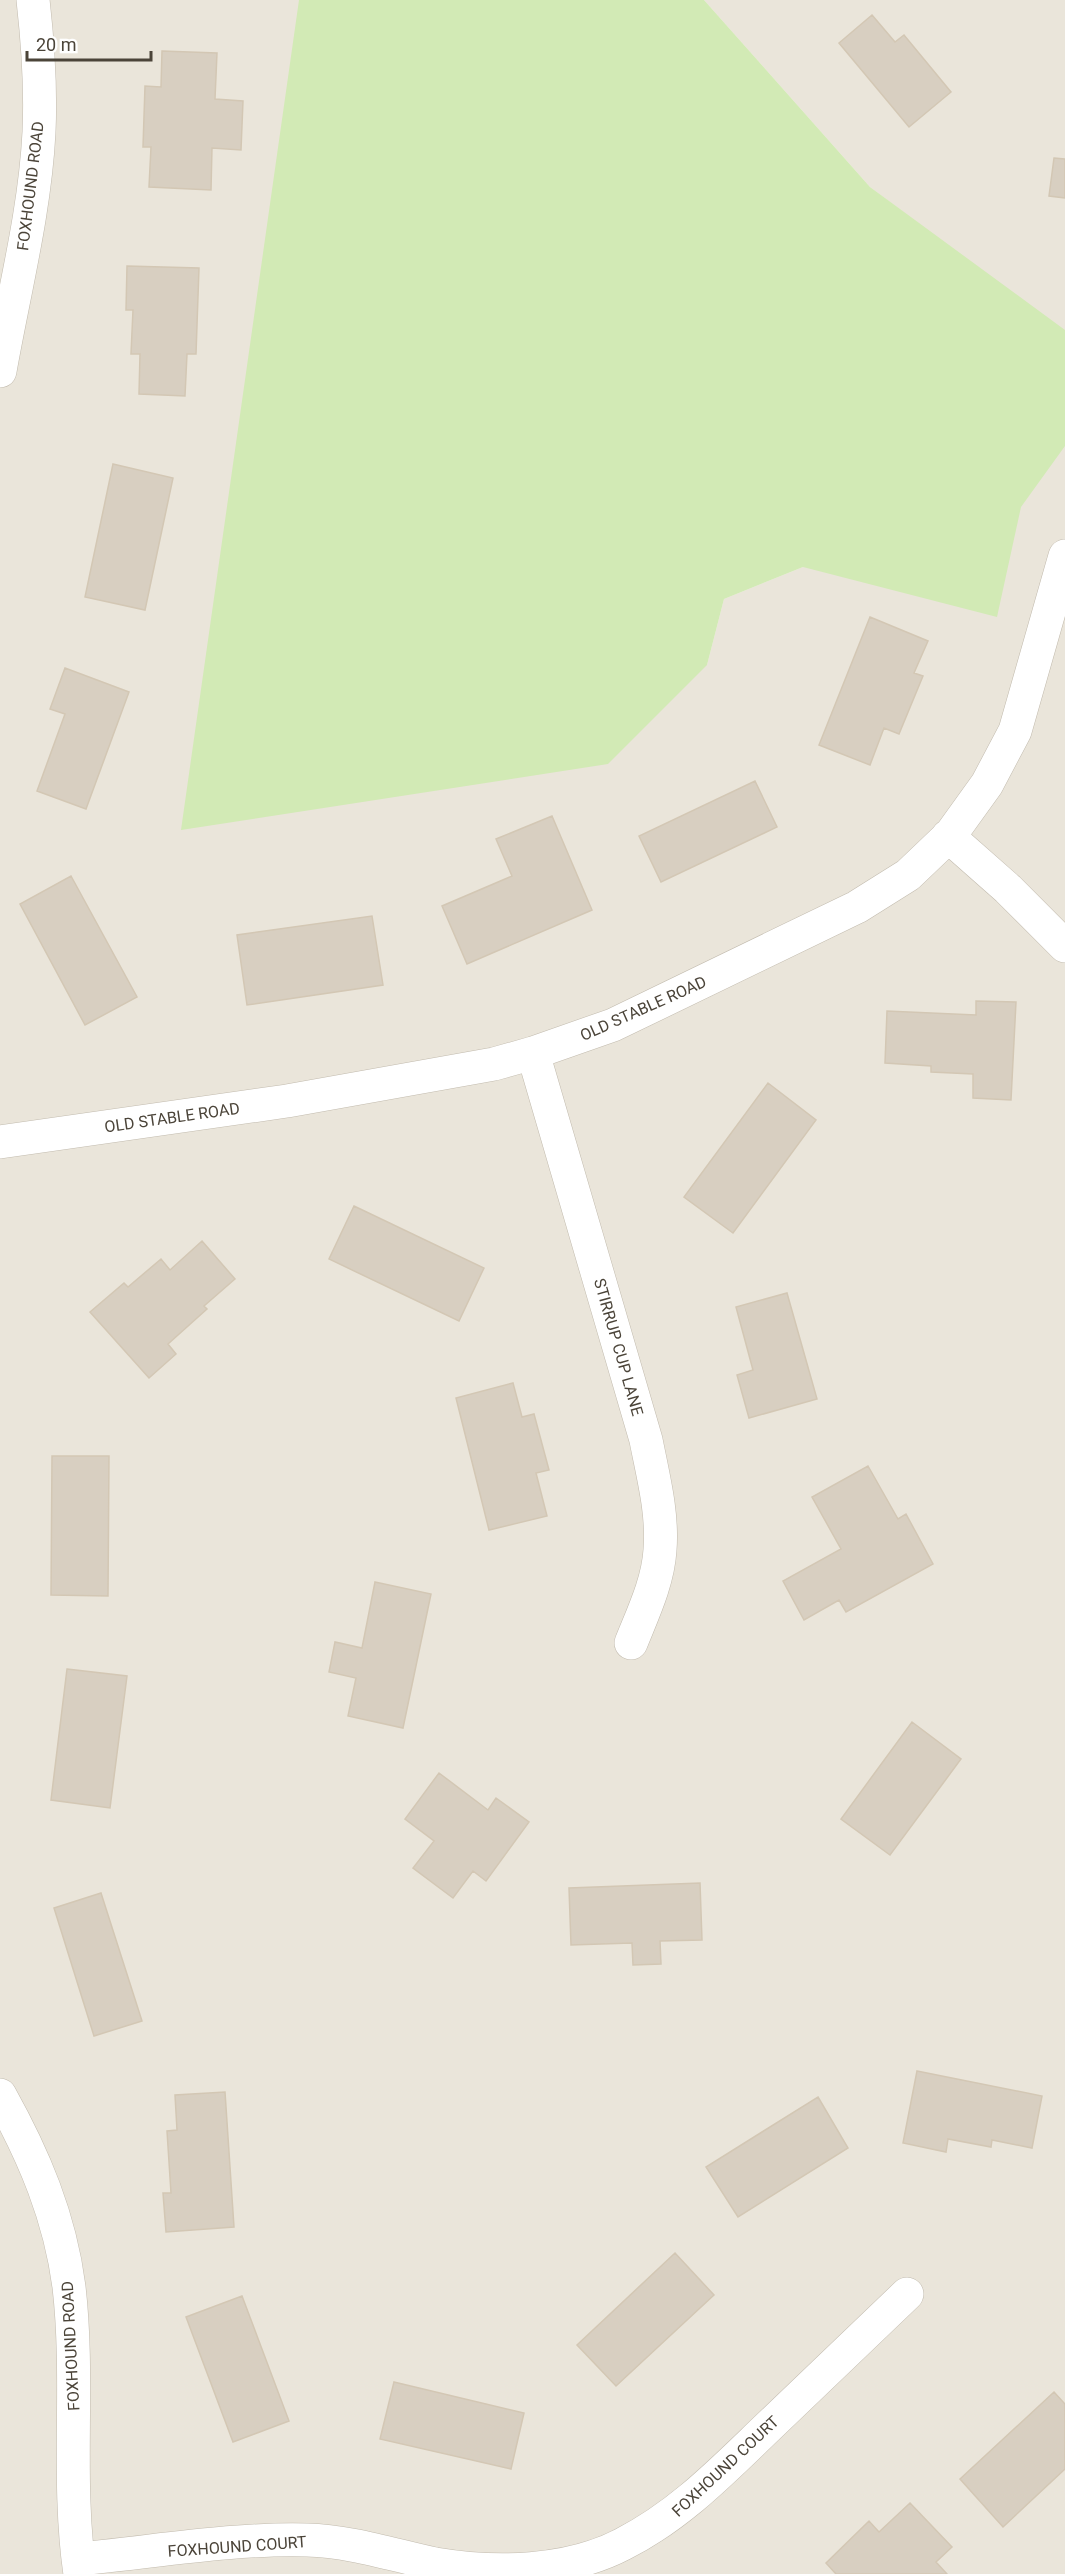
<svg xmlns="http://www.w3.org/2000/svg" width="1065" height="2574" font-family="Roboto,sans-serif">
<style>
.residential{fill:#eae5da}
.green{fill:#d2eab5}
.building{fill:#d8cfc1;stroke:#d3c7b4;stroke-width:1.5}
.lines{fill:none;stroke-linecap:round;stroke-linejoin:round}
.minor-casing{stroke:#c2bbae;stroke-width:34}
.minor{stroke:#fff;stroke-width:33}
.labels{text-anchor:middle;stroke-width:6;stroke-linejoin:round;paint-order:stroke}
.street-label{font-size:16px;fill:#4b4439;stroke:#fff}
</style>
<rect width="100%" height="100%" fill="#f6f3ec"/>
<!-- residential -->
<path class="residential" d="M0,0H299L707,665L724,599L803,567L1065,405V2574H0Z
M704,0H1065V334L870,187Z"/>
<!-- green -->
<path class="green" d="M299,0H704L870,187L1065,330V446L1021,507L997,617L803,567L724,599L707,665L608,764L181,830Z"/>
<!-- building -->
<path class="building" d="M872,15L895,42L904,35L951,92L909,127L839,43Z
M162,51L217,53L215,99L243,101L241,150L212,148L211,190L149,187L151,147H143L145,86L161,87Z
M1054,158L1065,159V198L1049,196Z
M127,266L199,268L196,354H187L185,396L139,394L140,354H131L133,310H126Z
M113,464L173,478L145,610L85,597Z
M870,617L928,641L914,673L923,676L899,734L884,728L870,765L819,745Z
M65,668L129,692L86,809L37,791L65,714L50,709Z
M755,781L777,827L661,882L639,836Z
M552,816L592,910L467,964L442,906L512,876L496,839Z
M71,876L137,997L85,1025L20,904Z
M372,916L383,985L247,1005L237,935Z
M976,1001L1016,1002L1011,1100L973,1098V1074L931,1072V1066L885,1063L887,1011L976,1015Z
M768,1083L816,1120L733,1233L684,1197Z
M354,1206L484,1268L459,1321L329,1259Z
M202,1241L235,1279L204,1306L207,1309L168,1344L176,1354L149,1378L90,1312L124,1283L128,1287L161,1259L170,1270Z
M787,1293L817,1399L749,1418L737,1375L753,1370L736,1307Z
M513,1383L522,1417L534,1414L549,1470L536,1473L547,1516L489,1530L456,1398Z
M52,1456H109L108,1596L51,1595Z
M868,1466L898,1519L906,1514L933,1564L846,1612L839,1600L804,1620L783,1581L841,1549L812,1497Z
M375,1582L431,1594L403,1728L348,1716L356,1678L329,1672L335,1642L362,1648Z
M67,1669L127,1676L110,1808L51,1800Z
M912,1722L961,1759L890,1855L841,1819Z
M439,1773L488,1810L496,1798L529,1822L486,1881L473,1871L453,1898L413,1868L434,1841L405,1819Z
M700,1883L702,1940L660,1941L661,1964L633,1965L632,1943L571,1945L569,1888Z
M101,1893L142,2021L94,2036L54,1908Z
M917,2071L1042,2096L1032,2148L992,2140L991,2147L948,2139L946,2152L903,2143Z
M225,2092L234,2227L166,2232L163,2193H171L167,2131L177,2130L175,2095Z
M818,2097L848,2148L738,2217L706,2167Z
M675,2253L714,2295L616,2386L577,2345Z
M242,2296L289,2421L233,2442L186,2317Z
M394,2382L524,2413L511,2469L380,2439Z
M1054,2392L1065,2404V2469L1003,2527L960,2479Z
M910,2503L952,2547L936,2562L947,2574H836L826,2563L869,2521L879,2532Z"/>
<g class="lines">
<defs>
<path id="minor" d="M0,371C14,292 35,212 39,132C41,88 38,44 33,0
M948,836L1008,889L1065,946
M533,1053L646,1440C653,1476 663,1513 660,1550C658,1582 643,1613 631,1643
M0,1142L287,1101L494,1064L533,1053L613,1025L857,907L908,875L951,834L987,784L1015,731L1065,556
M0,2095C34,2156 60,2217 69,2287C80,2382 66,2479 80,2574
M78,2559C154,2552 231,2538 307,2540C350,2541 393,2555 435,2564C495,2574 568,2573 623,2544C680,2515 722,2471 768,2427C814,2383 860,2339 907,2294"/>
</defs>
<!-- minor casing -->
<use href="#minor" class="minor-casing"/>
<!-- minor -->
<use href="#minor" class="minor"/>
</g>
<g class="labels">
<!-- street labels -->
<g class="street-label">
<text transform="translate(30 186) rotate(-83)" y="6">FOXHOUND ROAD</text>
<text transform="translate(643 1008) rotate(-24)" y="6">OLD STABLE ROAD</text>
<text transform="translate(172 1117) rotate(-8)" y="6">OLD STABLE ROAD</text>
<text transform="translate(619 1347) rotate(74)" y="6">STIRRUP CUP LANE</text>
<text transform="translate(70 2346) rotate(-93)" y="6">FOXHOUND ROAD</text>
<text transform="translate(725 2466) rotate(-43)" y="6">FOXHOUND COURT</text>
<text transform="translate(237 2546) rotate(-4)" y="6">FOXHOUND COURT</text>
</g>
</g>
<!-- scale -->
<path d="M27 51v9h124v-9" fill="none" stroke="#4b4439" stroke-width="3"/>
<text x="36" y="51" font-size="18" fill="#4b4439" stroke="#ffffff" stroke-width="4.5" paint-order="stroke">20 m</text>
</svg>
